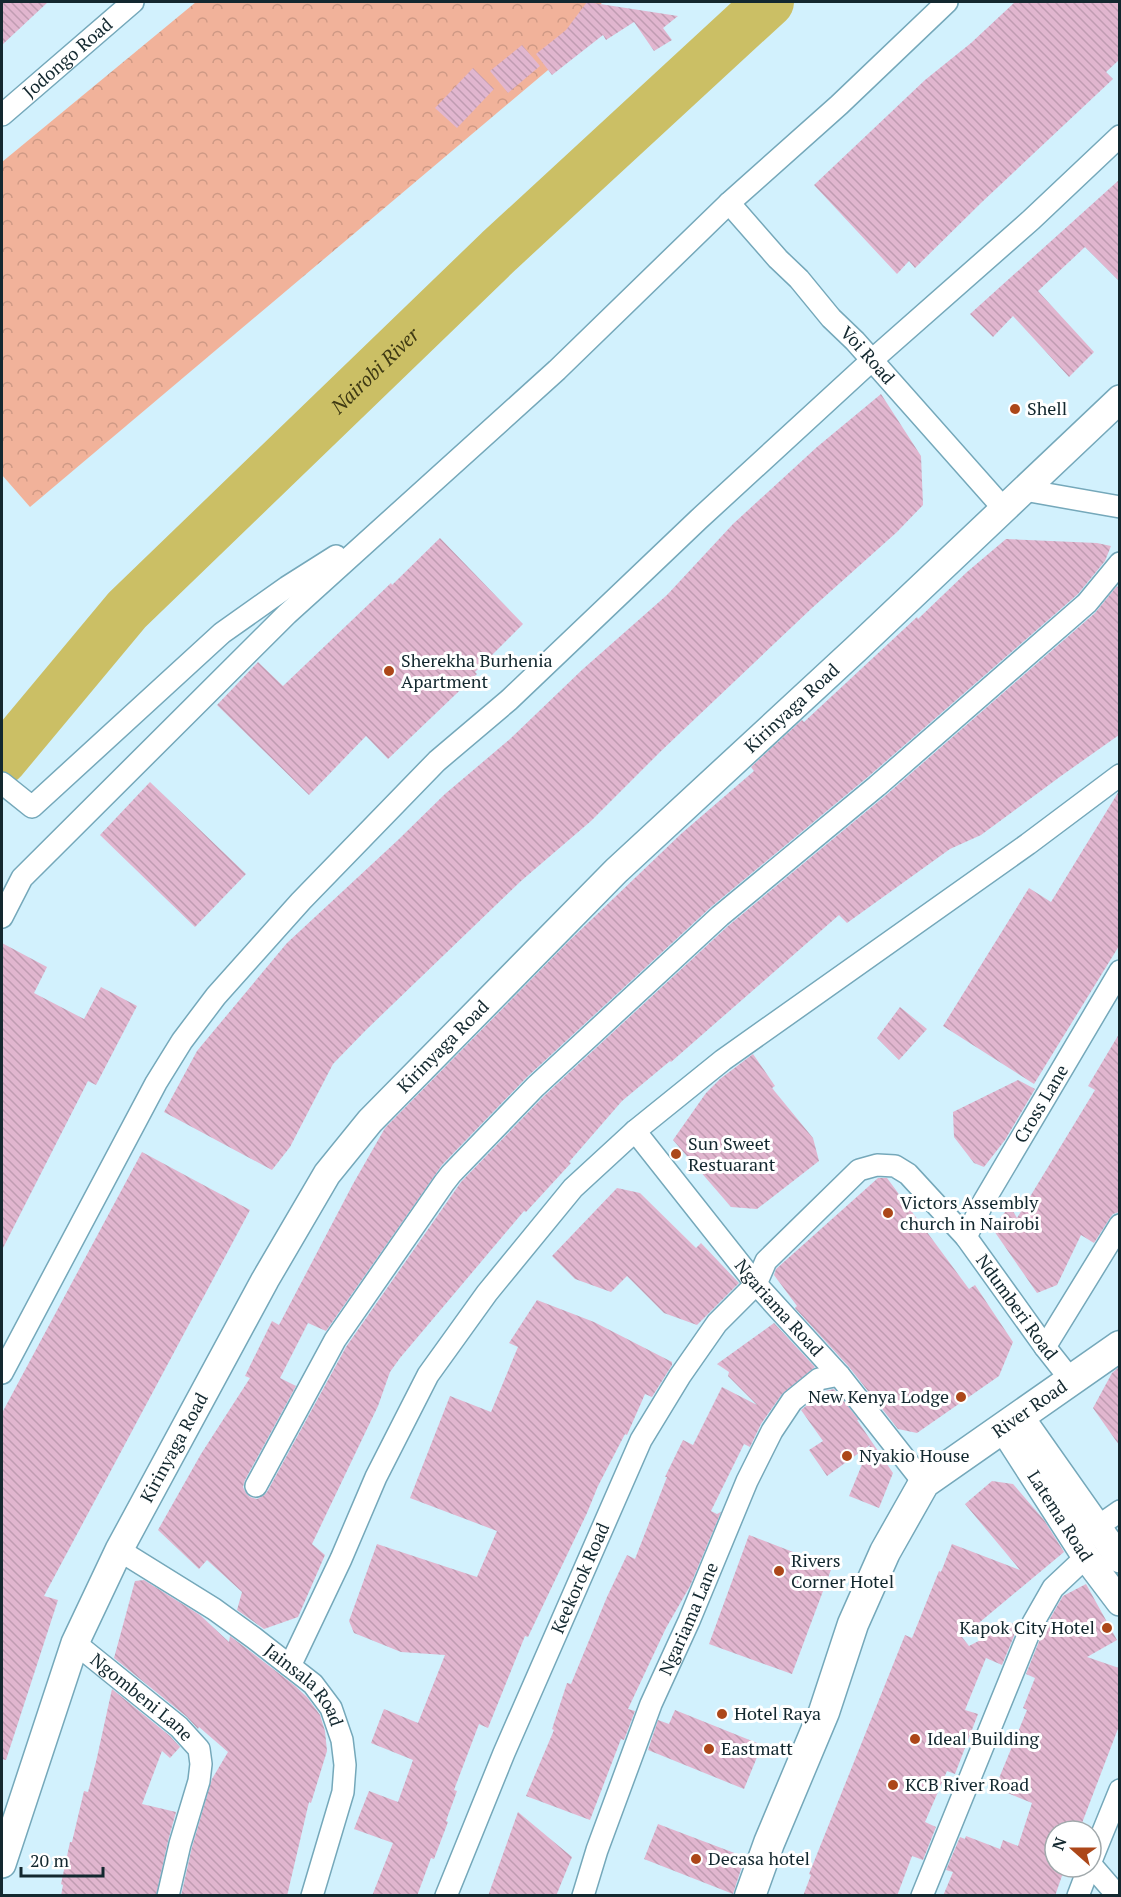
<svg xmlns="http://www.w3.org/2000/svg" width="1121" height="1897" font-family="'PT Serif',serif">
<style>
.park{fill:url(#park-crowns)}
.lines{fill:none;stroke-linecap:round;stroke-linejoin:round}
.river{stroke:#cbbf65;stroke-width:50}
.building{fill:url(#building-back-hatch)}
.minor-casing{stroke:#75a8ba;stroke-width:24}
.tertiary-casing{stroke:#75a8ba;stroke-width:30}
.secondary-casing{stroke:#75a8ba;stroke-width:33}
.minor{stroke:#fff;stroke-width:21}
.tertiary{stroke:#fff;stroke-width:27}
.secondary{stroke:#fff;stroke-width:30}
.poi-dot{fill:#ac4719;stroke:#fff;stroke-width:2}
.labels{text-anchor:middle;stroke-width:6;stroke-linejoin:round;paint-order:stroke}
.street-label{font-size:18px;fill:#13282f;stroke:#fff}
.poi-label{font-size:18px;fill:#13282f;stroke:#fff;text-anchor:start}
.water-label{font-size:20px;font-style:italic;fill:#3f3a13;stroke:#fff}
</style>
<defs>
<pattern id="park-crowns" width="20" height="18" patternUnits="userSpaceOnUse" patternTransform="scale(1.5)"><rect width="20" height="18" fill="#f1b29a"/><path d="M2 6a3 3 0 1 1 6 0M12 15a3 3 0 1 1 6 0" fill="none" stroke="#ce9985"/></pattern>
<pattern id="building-back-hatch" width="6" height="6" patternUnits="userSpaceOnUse" patternTransform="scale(1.5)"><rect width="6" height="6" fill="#e1b6cf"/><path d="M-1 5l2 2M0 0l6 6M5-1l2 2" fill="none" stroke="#c09cb2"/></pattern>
</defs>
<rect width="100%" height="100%" fill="#d2f1fd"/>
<!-- park -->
<path class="park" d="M196,2H602L586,38L30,507L2,475V162Z"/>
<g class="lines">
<!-- river -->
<path class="river" id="s1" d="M2,760L127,610L499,251L769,2"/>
</g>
<!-- building -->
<path class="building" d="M2,2H48L2,45Z
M587,2L678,16L663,28L672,40L654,51L634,22L606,40L603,35L552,75L536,54L566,30Z
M1015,2H1119V60L1106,72L1113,79L982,202L915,268L909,261L897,274L814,185L925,80L971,43Z
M522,45L540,66L508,93L490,71Z
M473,68L494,89L457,128L435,108Z
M1119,180V281L1085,247L1038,291L1094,352L1069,377L1013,316L993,337L970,314Z
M881,394L921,456L923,505L897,532L812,608L660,752L591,821L521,881L366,1030L333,1064L290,1147L272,1170L164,1112L197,1051L287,943L398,840L445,794L510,739L583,669L667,595L733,524L817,447Z
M440,538L523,624L475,672L477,674L388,759L366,736L309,795L217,705L258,662L283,686L391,583L392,585Z
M1006,539L1097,543L1111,546L1105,561L1078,594L869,776L711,907L526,1078L442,1165L326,1331L308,1323L280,1378L296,1386L245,1480L243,1487L246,1493L250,1497L257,1499L263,1496L267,1492L346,1347L461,1182L544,1096L728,926L885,796L1095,613L1117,586L1119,589V735L1061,776L981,835L950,849L847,923L839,915L671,1062L670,1061L622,1101L569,1162L571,1163L526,1212L524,1211L400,1358L390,1372L378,1406L312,1544L325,1555L298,1617L264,1629L237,1610L242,1592L207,1560L199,1569L158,1530L201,1454L250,1378L245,1376L272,1321L279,1325L353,1184L385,1128L568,942L682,833L754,771L751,767L802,720L804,722L917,617L918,619L967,572Z
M150,782L246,874L195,927L100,835Z
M1119,791V946L1034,1084L943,1026L1029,888L1051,902Z
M2,943L47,967L34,993L84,1019L101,987L137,1006L96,1085L88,1081L2,1250Z
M900,1007L927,1029L899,1060L877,1038Z
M1119,1034V1212L1113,1214L1110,1218L1094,1243L1081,1235L1057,1285L1037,1293L992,1228L1010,1206L1017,1218L1095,1090L1088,1086Z
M753,1054L775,1086L772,1088L813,1138L819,1161L757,1209L731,1207L673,1140L706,1093L720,1079Z
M1018,1080L1035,1089L1005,1140L984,1167L974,1163L954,1137L953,1112Z
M142,1152L250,1210L44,1596L58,1600L6,1760L2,1759V1413Z
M878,1178H887L969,1289L975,1285L1013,1342L999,1376L917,1433L898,1429L849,1367L795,1308L797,1306L774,1275L776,1269Z
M617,1188L640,1193L696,1248L701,1243L739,1283L697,1325L664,1313L627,1276L611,1292L575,1279L552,1256Z
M537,1300L594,1322L672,1362V1365L652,1397L645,1394L627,1435L625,1434L598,1486L587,1513L528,1637L525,1636L488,1728L479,1724L454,1790L457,1791L446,1821L448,1822L434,1859L431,1858L417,1896H372L393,1843L354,1829L369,1791L398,1802L413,1760L371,1743L384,1709L418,1723L445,1655L401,1652L354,1633L349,1621L377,1544L477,1577L497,1531L410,1498L450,1396L491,1412L518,1347L509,1343Z
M774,1323L815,1367L782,1394L761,1424L750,1447L744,1444L711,1511L717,1514L721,1512L690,1586L666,1628L628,1709L635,1711L624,1740L621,1739L590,1820L526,1796L554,1730L552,1729L567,1683L571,1684L607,1597L627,1555L635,1559L667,1477H665L683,1440L693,1445L722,1387L757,1405L728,1376L729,1372L717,1364Z
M1119,1367V1445L1093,1408L1112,1373Z
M834,1389L859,1420H857L893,1473L879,1508L849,1496L870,1445L827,1476L809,1450L823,1441L801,1410L825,1391Z
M992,1481L1013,1484L1044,1520L1064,1552L962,1637L969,1646L1021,1619L1002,1665L986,1658L965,1710L978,1714L955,1774L947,1771L925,1822L936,1827L923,1860L912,1856L897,1896H803L811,1875L809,1874L905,1635L912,1638L939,1571L941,1572L952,1544L1020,1570L965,1504Z
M749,1535L832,1567L792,1674L709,1644Z
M144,1580L200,1615L229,1642L230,1636L246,1648L294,1685L307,1697L320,1715L325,1731L327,1751L311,1803L309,1802L287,1896H181L192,1847L212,1779L228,1752L199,1727L198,1729L187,1717L114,1658L135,1581Z
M1086,1584L1117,1640L1087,1657L1119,1668V1726L1079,1831H1055V1867H1065L1055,1896H943L953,1872L946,1870L960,1837L965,1839L966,1836L1000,1849L1003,1840L1018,1846L1032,1803L995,1788L1027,1710L1023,1708L1035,1678L1026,1674L1044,1629L1063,1596Z
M112,1689L170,1736L180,1747L170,1758L162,1751L142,1804L176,1812L168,1841L156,1896H61L63,1885L61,1884L70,1842H72L84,1791L88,1792L96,1762Z
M675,1710L762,1745L744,1789L648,1750L658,1720L669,1724Z
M518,1812L572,1857L556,1896H488Z
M658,1824L745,1857L733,1894L644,1859Z"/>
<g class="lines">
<defs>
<g id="minor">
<path id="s2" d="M2,115L133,2"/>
<path id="s3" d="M729,203L778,259L799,279L831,318L855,341L1004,509"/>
<path d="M1024,490L1120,507"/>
<path d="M2,783L32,807L222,633L287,587L336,556"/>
<path d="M2,917L22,878L287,614L557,370L729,203L839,105L947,2"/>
<path id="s4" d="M635,1131L756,1284L839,1375L924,1483"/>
<path id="s5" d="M966,1237L984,1201L1120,971"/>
<path d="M1045,1347L1120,1225"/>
<path d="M2,1373L156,1083L182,1041L216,996L301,901L437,761L509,700L699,519L871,361L1031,220L1120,136"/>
<path d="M256,1486L335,1340L444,1183L451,1174L535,1087L720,916L877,786L1087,603L1120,563"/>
<path d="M1097,1527L1120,1511"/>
<path id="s6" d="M119,1550L214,1609L254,1638L313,1684L331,1708L342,1740L345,1765L343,1792L312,1896"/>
<path id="s7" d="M75,1643L179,1727L199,1749L201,1764L199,1781L180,1844L168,1896"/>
<path d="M290,1666L341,1559L376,1477L428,1375L487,1293L573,1188L635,1131L723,1060L1028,844L1120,775"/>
<path d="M1091,1861L1120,1790"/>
<path d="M1091,1865L1118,1896"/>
<path id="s8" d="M446,1896L504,1753L641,1440L680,1376L717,1323L756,1284L766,1261L859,1170L877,1165L895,1166L908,1174L966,1237L1045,1347L1071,1380"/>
<path id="s9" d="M583,1896L597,1850L651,1704L689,1621L747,1481L772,1431L792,1401L819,1379L839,1375"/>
<path d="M922,1896L1033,1623L1053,1588L1086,1557"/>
<path d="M1078,1896L1089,1867"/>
</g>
<g id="tertiary">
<path d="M1020,1417L1120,1559"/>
<path id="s10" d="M1003,1428L1086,1557L1120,1602"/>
<path id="s11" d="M2,1864L75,1643L119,1550L265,1280L327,1174L370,1121L616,871L856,649L1120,399"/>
</g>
<g id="secondary">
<path id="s12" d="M750,1896L769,1843L824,1712L853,1624L885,1552L924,1483L1120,1346"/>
</g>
</defs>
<!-- minor casing -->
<use href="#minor" class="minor-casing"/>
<!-- tertiary casing -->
<use href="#tertiary" class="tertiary-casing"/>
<!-- secondary casing -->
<use href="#secondary" class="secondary-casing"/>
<!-- minor -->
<use href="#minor" class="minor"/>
<!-- tertiary -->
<use href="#tertiary" class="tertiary"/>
<!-- secondary -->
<use href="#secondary" class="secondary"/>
</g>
<!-- markers -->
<g class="poi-dot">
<circle cx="1015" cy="409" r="6"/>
<circle cx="389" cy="671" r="6"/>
<circle cx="676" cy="1154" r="6"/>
<circle cx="888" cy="1213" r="6"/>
<circle cx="961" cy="1397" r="6"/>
<circle cx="847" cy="1456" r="6"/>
<circle cx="779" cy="1571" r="6"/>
<circle cx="1107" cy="1628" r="6"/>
<circle cx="722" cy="1714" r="6"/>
<circle cx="915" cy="1739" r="6"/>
<circle cx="709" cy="1749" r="6"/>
<circle cx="893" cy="1785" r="6"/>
<circle cx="696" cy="1859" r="6"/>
</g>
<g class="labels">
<!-- street labels -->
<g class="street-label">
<text dy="6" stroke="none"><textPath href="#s2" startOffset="87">Jodongo Road</textPath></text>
<text dy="6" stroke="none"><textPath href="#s3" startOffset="206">Voi Road</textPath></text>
<text dy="6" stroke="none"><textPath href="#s11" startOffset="1424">Kirinyaga Road</textPath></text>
<text dy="6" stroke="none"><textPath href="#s11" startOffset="938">Kirinyaga Road</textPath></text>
<text dy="6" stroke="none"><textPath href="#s5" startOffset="153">Cross Lane</textPath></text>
<text dy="6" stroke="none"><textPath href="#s4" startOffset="228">Ngariama Road</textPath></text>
<text dy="6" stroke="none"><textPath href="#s8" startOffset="1070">Ndumberi Road</textPath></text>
<text dy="6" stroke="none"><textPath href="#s12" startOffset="578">River Road</textPath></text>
<text dy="6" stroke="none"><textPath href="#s11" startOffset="452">Kirinyaga Road</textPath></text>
<text dy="6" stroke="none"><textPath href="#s10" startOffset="105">Latema Road</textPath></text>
<text dy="6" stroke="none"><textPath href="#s8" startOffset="345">Keekorok Road</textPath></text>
<text dy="6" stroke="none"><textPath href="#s9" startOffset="297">Ngariama Lane</textPath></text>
<text dy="6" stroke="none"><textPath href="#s6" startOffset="231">Jainsala Road</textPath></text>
<text dy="6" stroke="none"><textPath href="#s7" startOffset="86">Ngombeni Lane</textPath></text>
</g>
<!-- poi labels -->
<g class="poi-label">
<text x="1027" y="415">Shell</text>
<text x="401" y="667">Sherekha Burhenia<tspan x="401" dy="21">Apartment</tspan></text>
<text x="688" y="1150">Sun Sweet<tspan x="688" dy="21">Restuarant</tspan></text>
<text x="900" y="1209">Victors Assembly<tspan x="900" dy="21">church in Nairobi</tspan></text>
<text x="949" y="1403" text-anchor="end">New Kenya Lodge</text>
<text x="859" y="1462">Nyakio House</text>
<text x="791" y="1567">Rivers<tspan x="791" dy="21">Corner Hotel</tspan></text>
<text x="1095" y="1634" text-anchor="end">Kapok City Hotel</text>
<text x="734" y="1720">Hotel Raya</text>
<text x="927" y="1745">Ideal Building</text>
<text x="721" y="1755">Eastmatt</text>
<text x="905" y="1791">KCB River Road</text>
<text x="708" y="1865">Decasa hotel</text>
</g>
<!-- water labels -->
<g class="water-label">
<text dy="7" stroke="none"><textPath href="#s1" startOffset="540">Nairobi River</textPath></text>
</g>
</g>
<!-- border -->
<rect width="1121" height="1897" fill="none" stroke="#13282f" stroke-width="6"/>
<!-- north arrow -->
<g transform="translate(1073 1849) rotate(291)"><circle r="28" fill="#ffffff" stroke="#a1a9ac" stroke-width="1.5"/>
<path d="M0-4.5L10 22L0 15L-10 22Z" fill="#ac4719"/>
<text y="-9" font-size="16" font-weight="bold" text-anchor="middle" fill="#13282f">N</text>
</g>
<!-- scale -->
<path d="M21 1867v9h82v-9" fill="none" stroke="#13282f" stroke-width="3"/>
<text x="30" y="1867" font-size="18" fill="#13282f" stroke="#ffffff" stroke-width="4.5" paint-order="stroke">20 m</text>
</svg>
